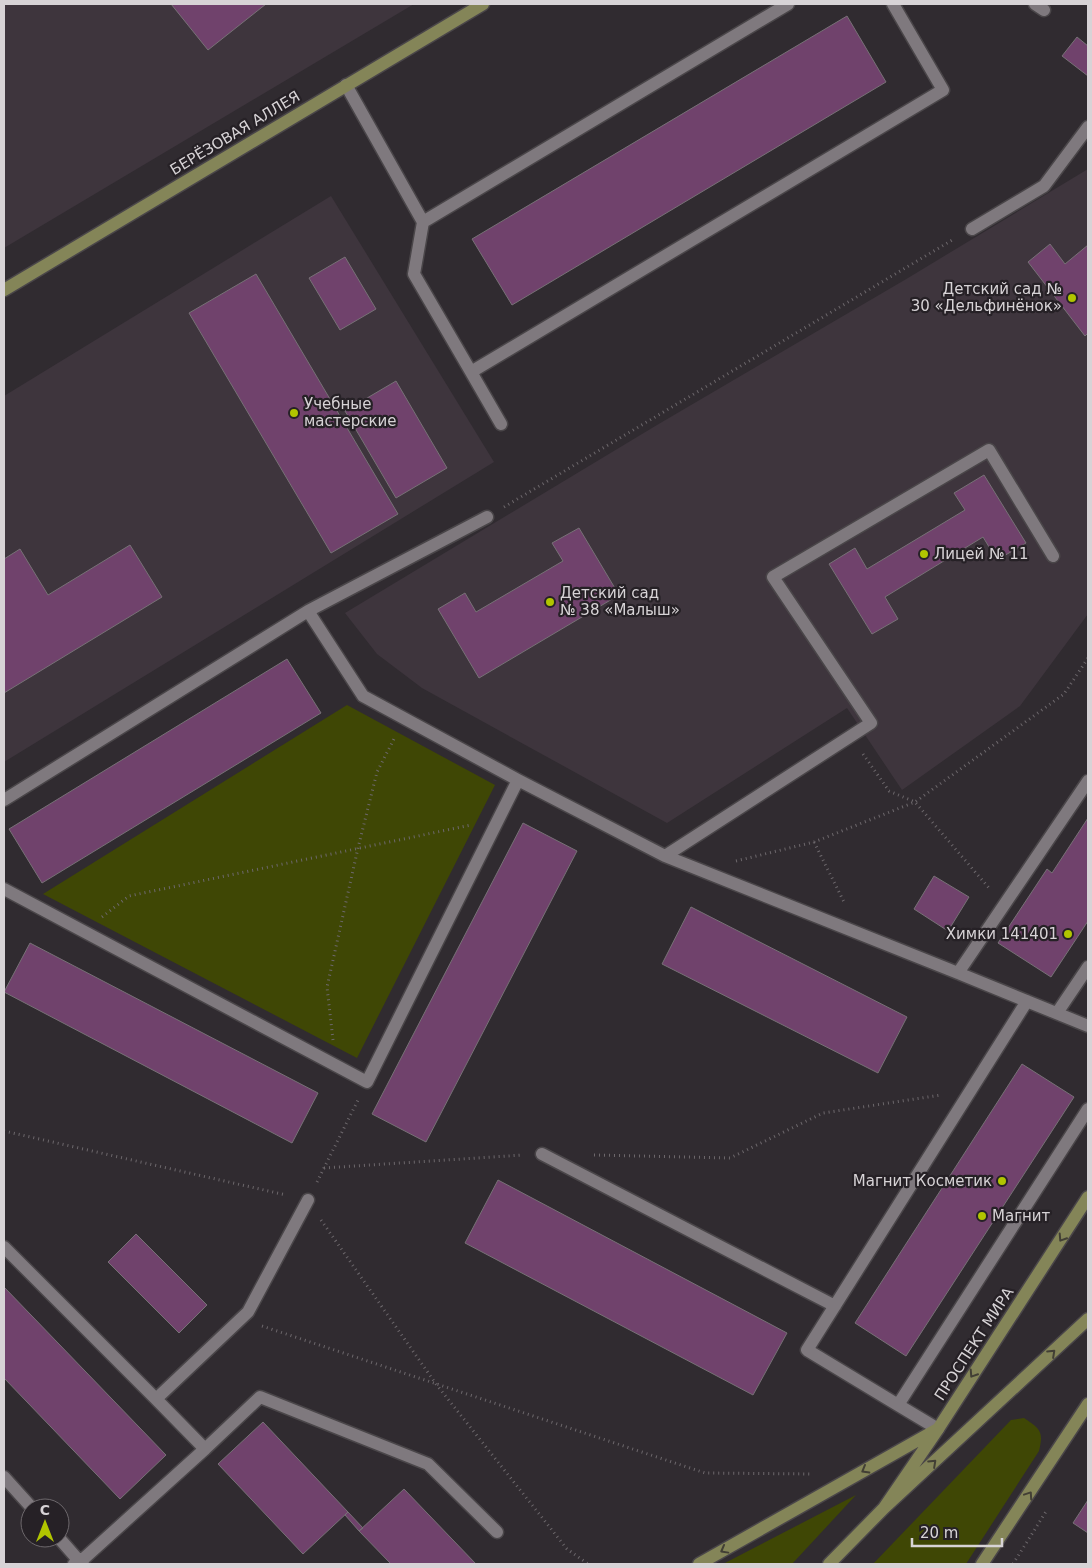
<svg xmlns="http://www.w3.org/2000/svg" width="1092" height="1568" font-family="'DejaVu Sans',sans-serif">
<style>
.built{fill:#3e353d}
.green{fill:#3f4705}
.building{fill:#70426c;stroke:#777176}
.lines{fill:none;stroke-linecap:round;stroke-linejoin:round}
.lane-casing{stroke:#4a4649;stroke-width:15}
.secondary-casing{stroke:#4a4649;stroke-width:15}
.path{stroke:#6d686c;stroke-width:3;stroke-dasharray:1 4;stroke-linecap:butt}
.lane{stroke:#7f797e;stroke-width:12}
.secondary{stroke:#848558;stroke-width:12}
.oneway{stroke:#423f35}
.poi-dot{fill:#b1c500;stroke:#262126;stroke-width:2}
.labels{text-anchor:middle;stroke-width:4.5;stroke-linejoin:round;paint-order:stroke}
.street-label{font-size:15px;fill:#d7d3d6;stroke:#262126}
.poi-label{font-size:15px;fill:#d7d3d6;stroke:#262126;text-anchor:start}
</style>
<rect width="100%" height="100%" fill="#302b30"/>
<!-- built -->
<path class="built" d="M4,4H414L4,248Z
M1088,169V614L1020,706L902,790L847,708L667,823L422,688L377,654L345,613L657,425L908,278Z
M331,196L494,462L4,762V396Z"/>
<!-- green -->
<path class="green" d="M347,705L495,785L357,1058L43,894Z
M1024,1418C1040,1429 1044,1431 1039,1451L966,1564H873L1011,1420Z
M856,1495L792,1564H723Z"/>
<!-- building -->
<path class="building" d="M171,4H266L208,50Z
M847,16L886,82L512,305L472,239Z
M1077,37L1088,46V76L1062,56Z
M1050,244L1065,264L1088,245V333L1085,336L1028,262Z
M345,257L376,309L340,330L309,278Z
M256,274L398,514L331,553L189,313Z
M396,381L447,468L396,498L345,411Z
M984,475L1026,543L997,560L983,537L885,597L898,619L872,634L829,564L855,548L867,569L965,510L954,493Z
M579,528L619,595L479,678L438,609L465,593L476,612L563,561L552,543Z
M130,545L162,597L4,693V559L20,549L48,595Z
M287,659L321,713L42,883L9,829Z
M1088,818V921L1051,977L998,943L1047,869L1052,873Z
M523,823L577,851L426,1142L372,1114Z
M934,876L969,897L948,931L914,909Z
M691,907L907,1017L878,1073L662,964Z
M30,943L318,1093L292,1143L4,992Z
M1022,1064L1074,1097L906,1356L855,1323Z
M498,1180L787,1333L753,1395L465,1243Z
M136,1234L207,1305L179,1333L108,1262Z
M4,1287L166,1455L120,1499L4,1378Z
M263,1422L348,1512L303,1554L218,1464Z
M404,1489L476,1564H391L359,1531Z
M1088,1500V1533L1073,1523Z
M348,1512L363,1528L359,1531L345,1515Z"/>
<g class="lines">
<defs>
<path id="lane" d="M1035,4L1044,10
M346,85L423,222L788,4
M423,222L414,274L471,372
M972,229L1044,186L1088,127
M501,424L471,372L943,90L893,4
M308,611L363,696L518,780L665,856L958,973L1088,1026
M4,800L308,611L487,517
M665,856L871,723L773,577L989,450L1053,556
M4,889L367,1082L518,780
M958,973L1088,781
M1027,1001L807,1350L898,1405L1088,1109
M1057,1013L1088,967
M542,1154L835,1306
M4,1247L156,1399
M898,1405L938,1429
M205,1449L260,1397L428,1464L497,1532
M4,1477L32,1508
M59,1538L80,1562L74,1564
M83,1564L80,1562L205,1449L156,1399L248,1312L308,1200"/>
<path id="secondary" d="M4,290L483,4
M884,1508L938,1429L1088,1197
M699,1564L936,1430
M829,1564L884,1508L1088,1319
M982,1564L1088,1404"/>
</defs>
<!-- lane casing -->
<use href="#lane" class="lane-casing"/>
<!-- secondary casing -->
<use href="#secondary" class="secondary-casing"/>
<!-- path -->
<path class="path" d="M504,507L954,239
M863,754L889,791L915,802L989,888
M814,842L845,904
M736,861L814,842L915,802L1064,694L1088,658
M102,917L129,896L471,825
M333,1040L327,987L358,848L377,772L395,737
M4,1131L286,1195
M594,1155L730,1158L823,1113L941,1095
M324,1168L523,1155
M317,1182L358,1100
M321,1220L436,1384L567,1549L588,1564
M262,1326L705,1473L812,1474
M1013,1564L1047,1510"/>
<!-- lane -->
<use href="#lane" class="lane"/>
<!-- secondary -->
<use href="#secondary" class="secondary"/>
</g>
<!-- one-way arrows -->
<defs><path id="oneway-chevron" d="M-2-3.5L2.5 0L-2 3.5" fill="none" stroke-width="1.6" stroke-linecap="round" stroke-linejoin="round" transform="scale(1.25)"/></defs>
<g class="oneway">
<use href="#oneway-chevron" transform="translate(1062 1238) rotate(123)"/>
<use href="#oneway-chevron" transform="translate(1052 1353) rotate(-43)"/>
<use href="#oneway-chevron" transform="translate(973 1374) rotate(123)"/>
<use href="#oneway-chevron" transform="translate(933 1463) rotate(-43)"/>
<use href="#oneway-chevron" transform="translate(865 1470) rotate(150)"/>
<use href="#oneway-chevron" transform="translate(1029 1495) rotate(-56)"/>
<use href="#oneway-chevron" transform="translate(724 1550) rotate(151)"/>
</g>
<!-- markers -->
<g class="poi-dot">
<circle cx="1072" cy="298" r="5"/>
<circle cx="294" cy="413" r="5"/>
<circle cx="924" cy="554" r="5"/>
<circle cx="550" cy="602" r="5"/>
<circle cx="1068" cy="934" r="5"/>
<circle cx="1002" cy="1181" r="5"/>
<circle cx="982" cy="1216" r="5"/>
</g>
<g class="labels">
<!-- street labels -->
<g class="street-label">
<text transform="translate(235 133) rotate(-31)" y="5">БЕРЁЗОВАЯ АЛЛЕЯ</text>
<text transform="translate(974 1344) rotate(-57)" y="5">ПРОСПЕКТ МИРА</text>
</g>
<!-- poi labels -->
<g class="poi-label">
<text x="1062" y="294" text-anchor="end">Детский сад №<tspan x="1062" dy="17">30 «Дельфинёнок»</tspan></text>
<text x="304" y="409">Учебные<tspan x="304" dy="17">мастерские</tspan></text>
<text x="934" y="559">Лицей № 11</text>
<text x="560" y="598">Детский сад<tspan x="560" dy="17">№ 38 «Малыш»</tspan></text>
<text x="1058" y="939" text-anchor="end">Химки 141401</text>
<text x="992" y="1186" text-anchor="end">Магнит Косметик</text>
<text x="992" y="1221">Магнит</text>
</g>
</g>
<!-- border -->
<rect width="1092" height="1568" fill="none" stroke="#d7d3d6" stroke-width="10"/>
<!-- north arrow -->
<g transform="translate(45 1523)"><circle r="24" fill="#262126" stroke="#6d686c"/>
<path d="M0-4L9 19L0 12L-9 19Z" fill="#b1c500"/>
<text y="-8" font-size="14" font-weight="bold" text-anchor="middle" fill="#d7d3d6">С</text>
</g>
<!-- scale -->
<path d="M912 1538v8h90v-8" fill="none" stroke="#d7d3d6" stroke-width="2.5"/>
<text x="920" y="1538" font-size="15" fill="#d7d3d6" stroke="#262126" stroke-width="4" paint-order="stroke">20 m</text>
</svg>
